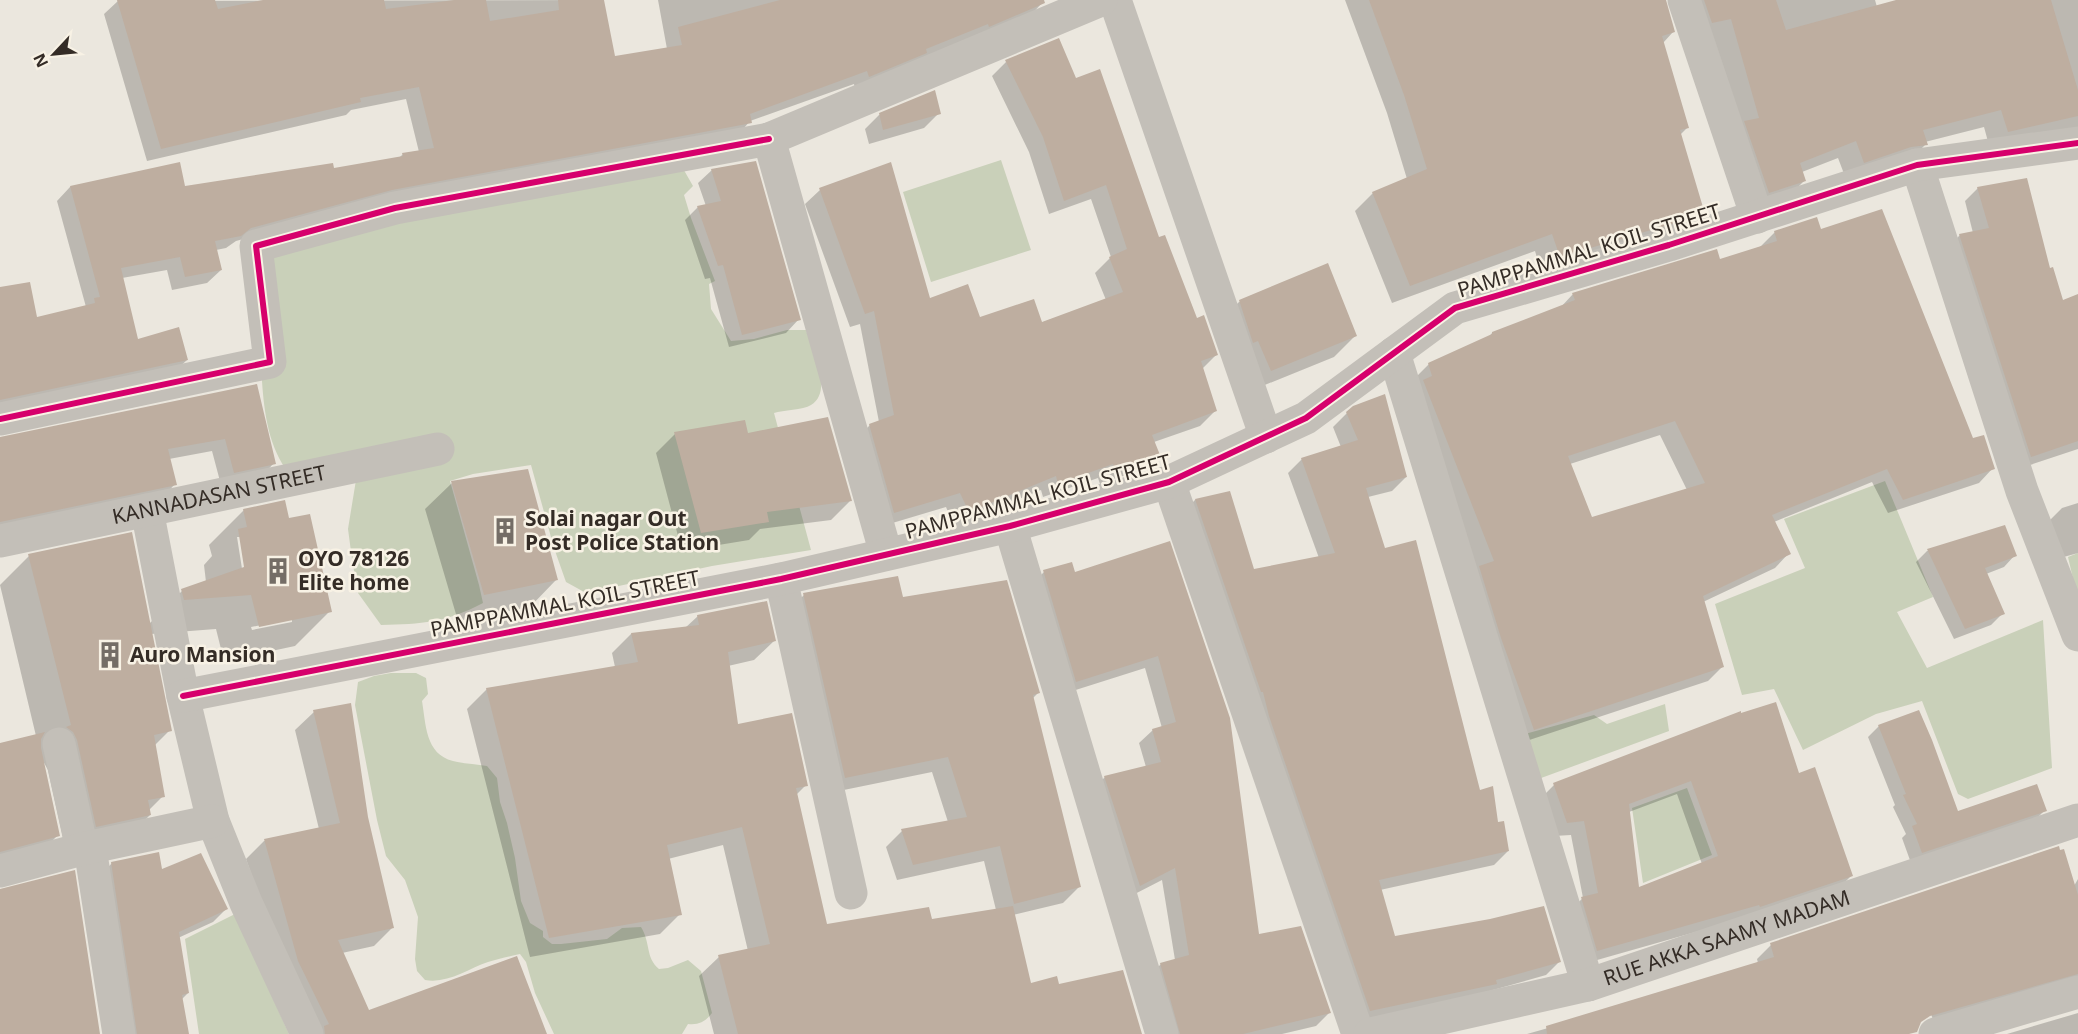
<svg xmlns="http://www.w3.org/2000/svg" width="2078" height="1034" font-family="'Noto Sans',sans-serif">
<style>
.green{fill:#c9d0b9}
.shadow{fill:#0003;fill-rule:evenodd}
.building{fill:#beaea0;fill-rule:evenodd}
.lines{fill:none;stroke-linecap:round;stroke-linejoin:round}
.minor{stroke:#c3bfb8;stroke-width:33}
.cycleway-casing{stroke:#f8f2e5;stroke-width:10}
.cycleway{stroke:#d6006c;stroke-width:6}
.labels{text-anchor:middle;stroke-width:5;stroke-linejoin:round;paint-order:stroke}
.street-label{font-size:21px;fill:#342c26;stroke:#f8f2e5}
.poi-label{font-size:21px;font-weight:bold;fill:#342c26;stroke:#f8f2e5;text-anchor:start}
</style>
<rect width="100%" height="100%" fill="#ebe7de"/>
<!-- green -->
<path class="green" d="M1001,160L1031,250L931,282L903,192Z
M681,165L693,186L684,195L691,218L715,281L709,284L711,309L731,341L754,339L787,330H806C812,348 834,391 811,405C803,410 783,410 774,413L811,550L712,566L586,593L566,582L554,548L531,465L473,474L450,481L479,585L483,603C445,623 422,624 381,625L358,593L352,559L348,529L356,480L289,473C269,449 264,412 262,381L266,250Z
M1885,481L1933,597L1897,612L1927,668L2043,620L2052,768L1968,799L1958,794L1922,701L1876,714L1803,750L1774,689L1742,695L1715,604L1805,568L1784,519Z
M2078,553V600L2068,557Z
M391,673H416L426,678L428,694L422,701C426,724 425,754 453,761C464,764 476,764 487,766L497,778L500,802L507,823L515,858L521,901L530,923L543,931V937L552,944H561L607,939L622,928L641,927C651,943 645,957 659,969L668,968L688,960L701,971L712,1013C705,1022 699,1025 688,1024L682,1034H554L535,993L526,962L520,954C510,956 498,959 488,962C467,969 448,984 425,980L417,971L415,959L418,917L405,880L386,856L377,820L355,705L358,682L374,676Z
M1665,704L1669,731L1533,781L1518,736L1594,715L1607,724Z
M1687,788L1712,855L1643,883L1632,808Z
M235,914L289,1034H199L185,939Z"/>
<!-- shadow -->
<path class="shadow" d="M603,0L614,58L667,49L658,0H1040L1042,3L1029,17L855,89L854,84L750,121L737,136L377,202L236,241L226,248L216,250L221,270L207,283L172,290L167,270L122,278L136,341L187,360L173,373L0,409V288L36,319L86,307L57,201L70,187L184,188L333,170L398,159L403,154L419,152L406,99L351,110L346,115L147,161L104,14L118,1Z
M1345,0H1664L1673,32L1663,43L1688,127L1680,135L1704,213L1686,231L1542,274L1535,251L1392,303L1355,211L1373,193L1407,179L1387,113Z
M1672,0H1875L1877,7L1902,0H2078V129L1990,149L1984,127L1925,142L1926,144L1908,162L1846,179L1838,158L1802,172L1804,181L1786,199L1751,210Z
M1006,62L1083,102L1158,239L1196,320L1216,355L1202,369L1215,411L1200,426L1154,442L1158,454L1143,469L1100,484L1098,478L1043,497L1041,490L954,526L946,507L879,527L855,440L870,425L879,422L860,324L850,327L805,204L820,190L929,300L979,319L1041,323L1106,300L1095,273L1111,257L1091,199L1049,214L1029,152L992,76Z
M934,92L939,113L924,128L869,144L865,129L879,115Z
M712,170L799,319L786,333L729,347L710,278L705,279L685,220L698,207L706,206L698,183Z
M1978,188L2049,270L2062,302L2078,296V449L2018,469L1946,249L1960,235L1973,233L1965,201Z
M1820,231L1993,468L1979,483L1888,513L1872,482L1774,522L1789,553L1775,568L1703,602L1722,667L1708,681L1520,743L1414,379L1429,364L1489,337L1492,333L1560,308L1573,294L1719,261L1760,247L1775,232ZM1660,435L1687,490L1592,519L1570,464Z
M1327,265L1355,336L1334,357L1250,391L1218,323L1239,302Z
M256,386L274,463L261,477L221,485L212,451L169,459L175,484L162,498L0,531V439Z
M1347,413L1406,477L1392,491L1368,497L1384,550L1479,792L1508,851L1494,865L1380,890L1394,938L1560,961L1546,975L1486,992L1356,1024L1181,514L1195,500L1229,492L1253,571L1319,558L1288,473L1302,459L1341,447L1333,427Z
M675,434L747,435L850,501L831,520L760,529L749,540L682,551L656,453Z
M452,483L556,580L530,607L458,621L425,509Z
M2078,503V553L2060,558L2047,523L2062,508Z
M244,510L288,520L330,611L295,646L224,661L216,629L151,634L170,730L154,746L163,796L149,810L150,815L120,845L67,856L48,770L43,761L58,835L45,848L0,860V745L36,736L0,585L29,556L149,624L182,591L206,582L204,565L212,556L209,545ZM237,537H240L246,574L243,575ZM292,619V622L252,630L251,627Z
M2004,527L2015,555L2004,567L1986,574L2003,613L1991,625L1954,639L1916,562L1927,551Z
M1169,543L1258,936L1329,1013L1316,1026L1282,1034H1165L1148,977L1161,964L1175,960L1162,880L1127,898L1092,790L1105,777L1146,767L1139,743L1153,730L1162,728L1145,668L1063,694L1031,585L1044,572L1074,574Z
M804,595L902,599L1039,692L1032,699L1079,887L1063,903L1013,915L1030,984L1058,986L1141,1034H970L996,910L984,861L897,880L886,847L902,831L948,822L932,772L829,793L788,611Z
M698,616L774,641L754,660L728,666L736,726L806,785L796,795L826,926L929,1034H714L699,976L719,957L748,951L723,845L668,859L680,914L660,934L530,957L467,709L487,689L615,667L612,653L631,634L685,628Z
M314,712L367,817L392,928L374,946L342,953L368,1012L546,1034H307L246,859L264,841L319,829L295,730Z
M1740,715L1798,775L1851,876L1837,890L1745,918L1583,964L1568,912L1583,898L1571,835L1554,836L1540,799L1554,785ZM1677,794L1702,864L1637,889L1629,812Z
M1879,726L1957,813L2045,810L2034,821L1911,863L1902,838L1906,834L1893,807L1895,805L1868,737Z
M112,863L161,871L226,909L213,922L178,938L188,993L181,1000L188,1034H123L99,877Z
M2078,879V993L1934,1023L1898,911L2074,886Z
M1771,945L1895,1034H1527L1615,1009L1758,963L1757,959Z
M2078,1013V1034H2007Z"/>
<!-- building -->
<path class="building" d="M117,0H215L218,9L263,0H384L386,9L454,0H486L490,21L559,10L558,0H604L615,56L682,45L678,27L780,0H1044L1045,3L989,27L988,24L926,49L927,53L869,77L867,71L750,114L752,123L392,190L251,228L241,236L215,241L222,270L185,277L180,257L121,268L138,339L179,327L188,360L0,400V287L30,282L37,317L95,303L94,298L100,297L70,186L180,162L185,186L333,163L334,168L403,156L402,153L434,148L419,87L360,98L361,102L161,149Z
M1369,0H1666L1675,32L1662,36L1689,128L1680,130L1705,214L1560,257L1552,234L1410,286L1372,192L1427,169L1404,95Z
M1704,0H1776L1786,30L1896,0H2051L2078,90V116L2008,132L2001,110L1923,130L1928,145L1911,147L1864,163L1856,141L1800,163L1806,181L1769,193L1744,121L1759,118L1731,19L1712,23Z
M1059,38L1076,78L1100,69L1159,237L1165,235L1197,318L1204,315L1218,355L1201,361L1217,411L1152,435L1160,455L1115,470L1113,464L1058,484L1056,476L969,512L960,493L894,513L869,424L894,415L874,311L865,314L819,188L891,162L930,298L968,284L980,317L1034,299L1042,322L1123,292L1109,257L1127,249L1106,185L1064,201L1043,137L1005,60Z
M935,90L941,114L883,130L879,113Z
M756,161L801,320L742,335L723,265L718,266L697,206L721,201L711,169Z
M2027,178L2050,268L2053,267L2063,300L2078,294V441L2031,457L1959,234L1989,228L1977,187Z
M1882,209L1973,438L1984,435L1995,469L1903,500L1887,469L1772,515L1791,554L1703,596L1724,667L1534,730L1501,638L1479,566L1494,561L1423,380L1432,376L1428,363L1492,334V332L1575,300L1572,293L1717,249L1720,259L1777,241L1774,231L1817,217L1821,229ZM1675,421L1705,483L1592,517L1568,456Z
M1328,263L1357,336L1271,371L1258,341L1253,343L1239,300Z
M257,384L276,464L234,473L225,439L168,449L177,485L0,522V437Z
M1385,394L1407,477L1366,488L1385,548L1416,540L1480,790L1493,786L1498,822L1504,821L1509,851L1379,880L1395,936L1490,919L1544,906L1561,962L1496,980L1497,984L1370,1011L1269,716L1263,692H1261L1195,499L1230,491L1254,569L1335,553L1301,458L1358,440L1346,412L1353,406Z
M828,417L852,501L767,512L769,522L701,533L674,432L745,420L748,433Z
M528,469L558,580L484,595L451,481Z
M285,500L289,518L310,514L332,612L259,627L251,595L184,600L181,589L244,567L238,529L247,527L243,509Z
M2005,525L2017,556L1985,568L2005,614L1965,629L1927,549Z
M132,532L172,731L154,735L165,797L148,800L151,815L96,827L77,740L73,732L66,727L71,725L28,554Z
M1170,541L1230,718L1259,934L1301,926L1331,1013L1243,1034H1180L1160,963L1189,955L1175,868L1140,886L1104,776L1161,762L1152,729L1176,722L1158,656L1076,682L1043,570L1072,562L1075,572Z
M898,576L903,597L1007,580L1040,693L1033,695L1081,887L1014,904L1000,846L913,865L901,829L967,817L948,757L845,778L803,593Z
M767,601L776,641L728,652L738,724L792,713L808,786L796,788L827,924L929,907L932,919L1013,906L1031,983L1057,976L1059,984L1123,970L1142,1034H738L718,955L770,944L742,827L667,845L682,915L549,938L486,688L638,662L631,633L699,625L697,615Z
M1776,702L1799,773L1815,767L1853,876L1760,907L1759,905L1597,951L1581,897L1598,893L1584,821L1567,823L1553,783L1741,711V713ZM1691,781L1718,856L1639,887L1629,804Z
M351,703L368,817L394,928L338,940L369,1010L517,956L547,1034H325L324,1026L329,1024L298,961L264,839L340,823L313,710Z
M1919,710L1932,740L1958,811L2037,784L2047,811L1922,853L1912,826L1917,824L1903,795L1906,794L1878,725Z
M45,732L41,739V748L60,836L0,852V743Z
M2059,846L2060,850L2064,849L2078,895V974L1930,1016L1921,1022L1917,1032L1909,1034H1547L1546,1026L1774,957L1770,943Z
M159,852L162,869L201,853L228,909L179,932L189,993L182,995L189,1034H137L111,862Z
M75,870L100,1034H0V889Z"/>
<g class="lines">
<!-- minor -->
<g class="minor">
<path d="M1115,0L1266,437"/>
<path d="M1684,0L1757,217"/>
<path d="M1917,165L2022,491L2078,635"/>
<path d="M1394,353L1588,985"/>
<path d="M0,419L270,362L256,246L395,208L769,139"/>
<path d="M1169,482L1358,1034"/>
<path d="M147,510L183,696L213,821L246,903L307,1034"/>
<path d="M1010,526L1162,1034"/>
<path id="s1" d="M0,541L438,449"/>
<path d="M886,554L769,139L1101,0"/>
<path d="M781,579L851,893"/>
<path d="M183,696L781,579L1010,526L1169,482L1306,418L1455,308L1669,245L1917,165L2078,143"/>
<path d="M59,744L82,849"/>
<path d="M90,848L119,1034"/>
<path d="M0,871L82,849L213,821"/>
<path id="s2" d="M1370,1034L1588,985L2078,820"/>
<path d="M1935,1034L2078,992"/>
</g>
<defs>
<path id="cycleway" d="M0,419L270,362L256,246L395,208L769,139
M183,696L781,579L1010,526L1169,482L1306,418L1455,308L1669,245L1917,165L2078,143"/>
</defs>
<!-- cycleway casing -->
<use href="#cycleway" class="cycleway-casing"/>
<!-- cycleway -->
<use href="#cycleway" class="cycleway"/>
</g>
<!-- icons -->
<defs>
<symbol id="building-bare" viewBox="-9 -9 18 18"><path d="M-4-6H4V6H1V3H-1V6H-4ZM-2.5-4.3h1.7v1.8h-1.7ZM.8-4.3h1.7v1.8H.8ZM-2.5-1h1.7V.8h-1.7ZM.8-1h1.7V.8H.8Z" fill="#746d66" stroke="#f8f2e5" stroke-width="2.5" paint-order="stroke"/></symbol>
</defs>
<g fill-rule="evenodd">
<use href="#building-bare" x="486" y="512" width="38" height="38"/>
<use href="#building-bare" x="259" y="552" width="38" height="38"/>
<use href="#building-bare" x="91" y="636" width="38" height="38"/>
</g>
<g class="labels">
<!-- street labels -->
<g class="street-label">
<text transform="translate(1589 251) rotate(-17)" y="7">PAMPPAMMAL KOIL STREET</text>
<text dy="7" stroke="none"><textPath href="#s1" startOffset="224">KANNADASAN STREET</textPath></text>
<text transform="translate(1038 497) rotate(-15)" y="7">PAMPPAMMAL KOIL STREET</text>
<text transform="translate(565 604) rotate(-11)" y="7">PAMPPAMMAL KOIL STREET</text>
<text dy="7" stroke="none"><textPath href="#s2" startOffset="370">RUE AKKA SAAMY MADAM</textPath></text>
</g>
<!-- poi labels -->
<g class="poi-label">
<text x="525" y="526">Solai nagar Out<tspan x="525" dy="24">Post Police Station</tspan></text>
<text x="298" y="566">OYO 78126<tspan x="298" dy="24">Elite home</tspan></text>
<text x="130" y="662">Auro Mansion</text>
</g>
</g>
<!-- north arrow -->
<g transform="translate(54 54) rotate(244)" stroke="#f8f2e5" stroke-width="4.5" paint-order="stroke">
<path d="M0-4.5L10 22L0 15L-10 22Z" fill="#342c26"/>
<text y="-9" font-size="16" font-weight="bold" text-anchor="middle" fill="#342c26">N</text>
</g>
</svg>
